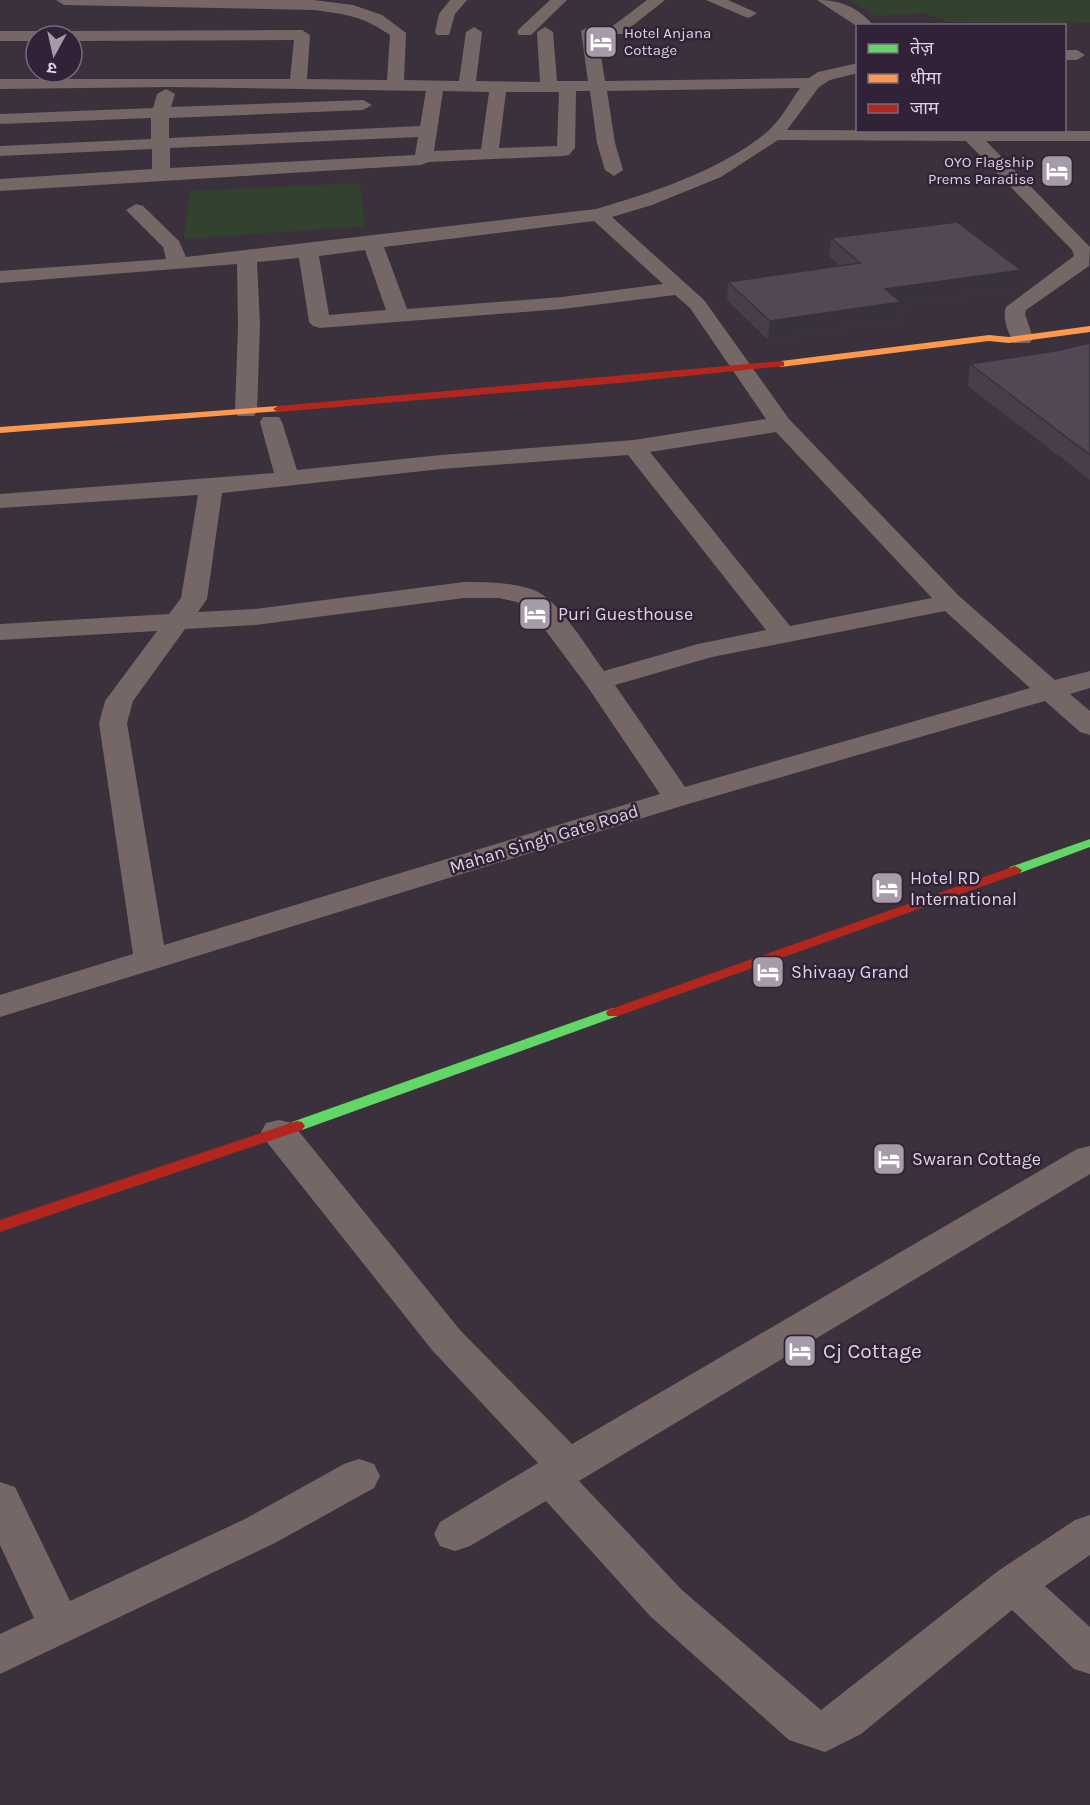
<svg xmlns="http://www.w3.org/2000/svg" width="1090" height="1805" font-family="Karla,'Noto Sans Devanagari',sans-serif">
<style>
.green{fill:#33422f}
.lines{fill:none;stroke-linecap:round;stroke-linejoin:round}
.street{fill:#746765;fill-rule:evenodd}
.fast{fill:#63d668;fill-rule:evenodd}
.slow{fill:#ff974d;fill-rule:evenodd}
.jam{fill:#b3261e;fill-rule:evenodd}
.wall{fill:#473e49}
.shaded-wall{fill:#39323c}
.building{fill:#524855;stroke:#39323c;stroke-width:1.5}
.labels{text-anchor:middle;stroke-width:5;stroke-linejoin:round;paint-order:stroke}
.far-poi-label{font-size:15px;fill:#dfd4e3;stroke:#322238;text-anchor:start}
.poi-label{font-size:18px;fill:#dfd4e3;stroke:#322238;text-anchor:start}
.street-label{font-size:18px;fill:#dfd4e3;stroke:#322238}
.near-poi-label{font-size:21px;fill:#dfd4e3;stroke:#322238;text-anchor:start}
</style>
<rect width="100%" height="100%" fill="#3a313d"/>
<!-- green -->
<path class="green" d="M850,0H1090V23L948,22L925,13L876,16Z
M360,183L365,226L184,239L190,191Z"/>
<g class="lines">
<!-- street -->
<path class="street" d="M56,0H314L353,5L382,15L406,33L404,80L459,81L466,32L474,27L482,32L476,81L540,82L537,32L545,27L553,32L557,81H588L581,31L589,26L597,31L605,81L809,78L818,72L858,63V73L830,80L819,87L787,130L1090,131V141H986L1090,247L1089,266L1026,310L1025,314L1033,338L1030,343H1014C1008,333 1002,318 1006,307L1074,256L1072,250L966,141L778,140L721,177L652,205L612,217L704,300L789,419L959,596L1055,680L1090,671V688L1070,694L1090,711V735L1080,732L1045,701L688,804L0,1017V995L133,954L99,723L105,701L157,631L0,640V624L169,614L181,598L198,495L0,508V494L274,473L260,422L263,417H279L282,422L297,470L441,455L634,440L766,419L690,308L675,295L562,309L320,328L313,326L309,322L299,258L257,262L260,326L257,411L254,416H238L235,411L238,326L237,264L0,283V271L166,259L163,247L126,210L136,204L143,206L179,241L186,257L596,209C653,192 720,171 767,132C780,121 790,102 800,88L607,91L615,143L623,170L614,176L605,170L597,143L590,91H576L575,148L569,155L563,156L429,162L421,165L0,191V179L152,169V149L0,156V146L151,139V118L0,124V114L153,108L157,94L166,89L175,94L171,107L363,100L372,105L363,110L169,118V138L420,126L426,91L170,87L0,89V79H290L294,40L72,41V36H50L58,31L302,30L310,35L307,79L387,80L390,35C363,16 345,14 314,10L64,5ZM443,91L489,92L481,149L434,151ZM506,92H559L557,146L499,148ZM418,137L415,155L170,168V148ZM594,221L663,284L562,297L407,309L384,247ZM365,250L386,310L329,315L319,256ZM776,432L932,598L790,626L650,452ZM628,455L766,630L698,644L604,671C588,649 558,599 534,590C511,582 487,582 464,582L255,609L198,612L207,599L222,493L441,469ZM464,598H499L517,602L531,611L587,686L660,794L164,945L127,723L133,701L185,629L255,625ZM945,611L1030,688L685,787L615,685L712,657Z
M450,0H467L455,14L449,35H437L435,32L439,14Z
M550,0H567L531,35H519L517,32L519,29Z
M647,0H665L622,34H610L608,31L610,28Z
M706,0H728L757,13L749,18L743,16Z
M817,0C841,0 858,7 874,26L858,27Z
M0,31H36L44,36H36V41H0Z
M1064,50H1077L1085,55L1077,60H1064Z
M279,1120L292,1123L460,1330L572,1444L1077,1149L1090,1146V1174L579,1481L682,1590L821,1710L998,1571L1075,1520L1090,1515V1555L1045,1586L1090,1627V1674L1074,1669L1012,1610L861,1734L825,1752L789,1740L650,1616L546,1501L470,1546L455,1551L440,1546L434,1534L440,1522L538,1463L432,1350L266,1141L261,1132L266,1123Z
M359,1459L374,1464L380,1476L374,1488L275,1543L0,1674V1634L34,1618L0,1545V1482L15,1487L70,1601L245,1519L344,1464Z"/>
<!-- fast -->
<path class="fast" d="M1090,839V847L1020,873L1015,874L1008,870L1010,867Z
M613,1008L618,1010L620,1013L618,1016L302,1130H292L289,1126L292,1122Z"/>
<!-- slow -->
<path class="slow" d="M1090,326V332L1009,343L989,341L781,367L776,364L781,361L989,335L1009,337Z
M278,406L281,407V411L0,433V427Z"/>
<!-- jam -->
<path class="jam" d="M781,361L784,362V366L619,383L278,412L273,409L278,406Z
M1015,866L1022,870L1020,873L618,1016H608L606,1013L608,1010Z
M297,1121L302,1122L305,1126L302,1130L0,1232V1220Z"/>
</g>
<!-- wall -->
<path class="wall" d="M831,238L1018,288L900,305L899,320L768,340L727,300L728,282L840,266L829,256Z
M1090,343V480L968,386L970,364L1055,351Z"/>
<!-- shaded-wall -->
<path class="shaded-wall" d="M1021,270L1018,288L900,305L899,320L768,340L770,321L885,289Z"/>
<!-- building -->
<path class="building" d="M957,222L1021,270L885,289L901,302L770,321L728,282L860,263L831,238Z
M1090,343V455L970,364L1055,351Z"/>
<!-- icons -->
<defs>
<symbol id="hotel-square" viewBox="-11 -11 22 22"><rect x="-9" y="-9" width="18" height="18" rx="4" fill="#a59ba9" stroke="#322238"/><path d="M-6-4.5h1.5V1H6V5H4.5V3h-9V5H-6ZM-4 0a1.8 1.8 0 1 1 3.6 0ZM.5 0V-2.5h3Q6-2.5 6 0Z" fill="#fff"/></symbol>
</defs>
<g fill-rule="evenodd">
<use href="#hotel-square" x="582" y="23" width="38" height="38"/>
<use href="#hotel-square" x="1038" y="152" width="38" height="38"/>
<use href="#hotel-square" x="516" y="595" width="38" height="38"/>
<use href="#hotel-square" x="868" y="869" width="38" height="38"/>
<use href="#hotel-square" x="749" y="953" width="38" height="38"/>
<use href="#hotel-square" x="870" y="1140" width="38" height="38"/>
<use href="#hotel-square" x="781" y="1332" width="38" height="38"/>
</g>
<g class="labels">
<!-- far-poi labels -->
<g class="far-poi-label">
<text x="624" y="38">Hotel Anjana<tspan x="624" dy="17">Cottage</tspan></text>
<text x="1034" y="167" text-anchor="end">OYO Flagship<tspan x="1034" dy="17">Prems Paradise</tspan></text>
</g>
<!-- poi labels -->
<g class="poi-label">
<text x="558" y="620">Puri Guesthouse</text>
<text x="910" y="884">Hotel RD<tspan x="910" dy="21">International</tspan></text>
<text x="791" y="978">Shivaay Grand</text>
<text x="912" y="1165">Swaran Cottage</text>
</g>
<!-- street labels -->
<g class="street-label">
<text transform="translate(544 839) rotate(-17)" y="6">Mahan Singh Gate Road</text>
</g>
<!-- near-poi labels -->
<g class="near-poi-label">
<text x="823" y="1358">Cj Cottage</text>
</g>
</g>
<!-- legend -->
<rect x="856" y="24" width="210" height="108" fill="#322238" stroke="#77697c" stroke-width="1.5"/>
<rect x="868" y="44" width="30" height="9" fill="#63d668" stroke="#77697c" stroke-width="1.5"/>
<text x="910" y="54" font-size="18" fill="#dfd4e3">तेज़</text>
<rect x="868" y="74" width="30" height="9" fill="#ff974d" stroke="#77697c" stroke-width="1.5"/>
<text x="910" y="84" font-size="18" fill="#dfd4e3">धीमा</text>
<rect x="868" y="104" width="30" height="9" fill="#b3261e" stroke="#77697c" stroke-width="1.5"/>
<text x="910" y="114" font-size="18" fill="#dfd4e3">जाम</text>
<!-- north arrow -->
<g transform="translate(54 54) rotate(188)"><circle r="28" fill="#322238" stroke="#77697c" stroke-width="1.5"/>
<path d="M0-4.5L10 22L0 15L-10 22Z" fill="#a59ba9"/>
<text y="-9" font-size="16" font-weight="bold" text-anchor="middle" fill="#dfd4e3">उ</text>
</g>
</svg>
